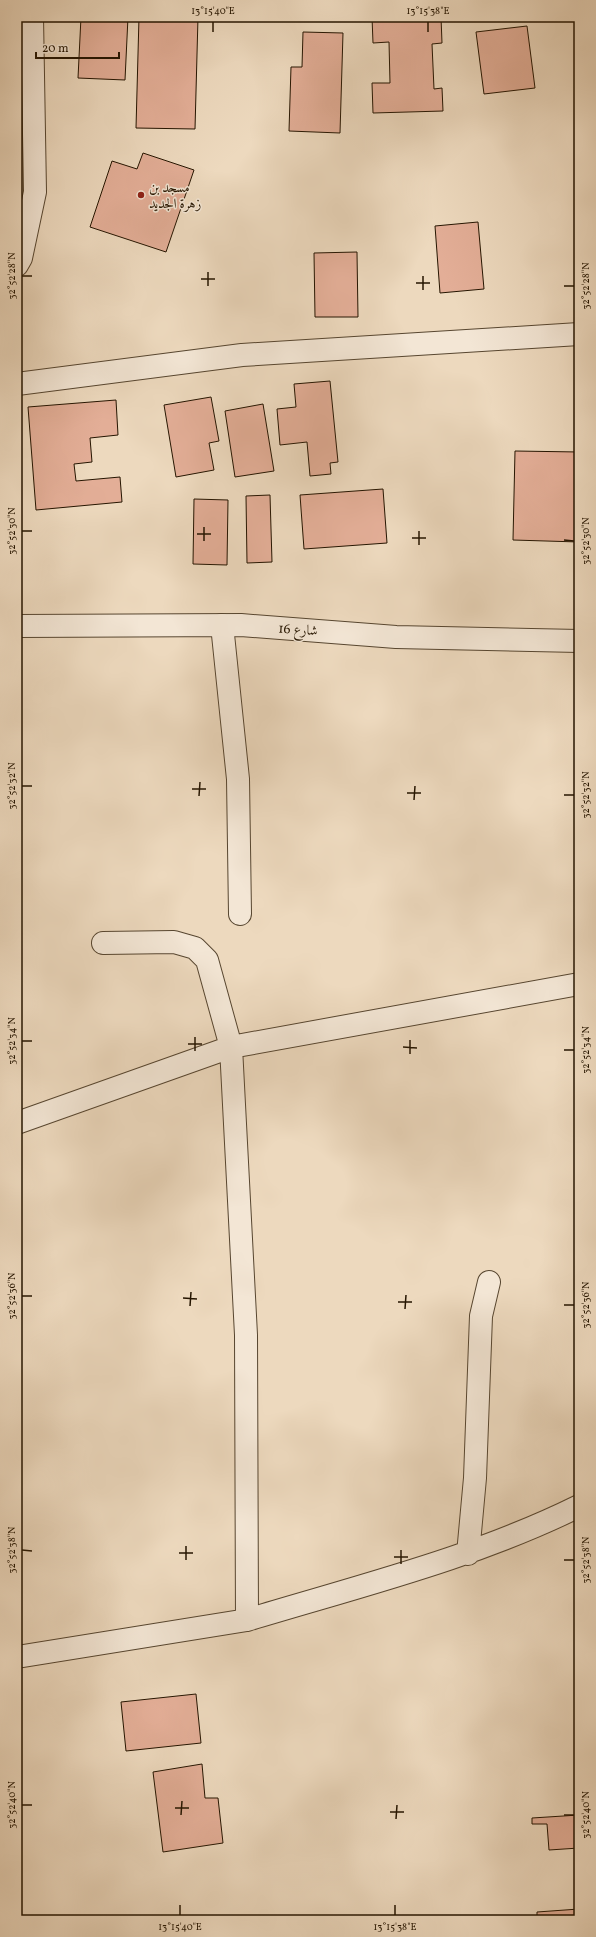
<svg xmlns="http://www.w3.org/2000/svg" width="596" height="1937" font-family="Vollkorn,Amiri,serif">
<style>
.building{fill:#e3ae97;stroke:#251501}
.lines{fill:none;stroke-linecap:round;stroke-linejoin:round}
.minor-casing{stroke:#574630;stroke-width:24}
.tertiary-casing{stroke:#574630;stroke-width:24}
.minor{stroke:#f3e6d5;stroke-width:22}
.tertiary{stroke:#f3e6d5;stroke-width:22}
.ticks{fill:none;stroke:#251501;stroke-width:1.5}
.poi-dot{fill:#8f2418;stroke:#f3e6d5;stroke-width:1.5}
.labels{text-anchor:middle;stroke-width:3;stroke-linejoin:round;paint-order:stroke}
.poi-label{font-size:14px;fill:#251501;stroke:#f3e6d5;text-anchor:start}
.street-label{font-size:14px;fill:#251501;stroke:#f3e6d5}
.neatline{fill:none;stroke:#251501;stroke-width:1.5}
.ticks-label{font-size:10px;text-anchor:middle;fill:#251501}
</style>
<rect width="100%" height="100%" fill="#edd9be"/>
<filter id="stains"><feTurbulence type="fractalNoise" baseFrequency=".005" numOctaves="4"/><feColorMatrix values="0 0 0 0 .2 0 0 0 0 .09 0 0 0 0 .02 0 0 0 .5 -.17"/></filter>
<radialGradient id="worn" r=".72"><stop offset=".6" stop-color="#630" stop-opacity="0"/><stop offset="1" stop-color="#630" stop-opacity=".3"/></radialGradient>
<!-- building -->
<path class="building" d="M81,17H128L125,80L78,78Z
M139,17H198L195,129L136,128Z
M372,17H441L442,43L432,44L434,89L442,88L443,111L373,113L372,83H390L389,42L373,43Z
M527,26L535,88L484,94L476,32Z
M303,32L343,33L340,133L289,131L291,67H302Z
M143,153L194,170L166,252L90,227L112,161L137,169Z
M478,222L484,289L440,293L435,226Z
M357,252L358,317H315L314,253Z
M330,381L338,462L330,463L331,474L310,476L307,442L280,445L277,409L296,407L294,384Z
M211,397L219,441L209,443L214,470L176,477L164,405Z
M116,400L118,435L90,438L92,462L74,464L76,481L120,477L122,502L36,510L28,407Z
M263,404L274,471L235,477L225,411Z
M515,451L579,452V542L513,540Z
M383,489L387,543L304,549L300,495Z
M270,495L272,562L247,563L246,496Z
M194,499L228,500L227,565L193,564Z
M196,1694L201,1743L126,1751L121,1702Z
M202,1764L205,1798H218L223,1843L163,1852L153,1772Z
M579,1815V1848L549,1850L547,1824H532V1818Z
M579,1909V1920H537V1912Z"/>
<g class="lines">
<defs>
<path id="minor" d="M17,384L242,355L579,334
M222,625L238,779L240,914
M17,1123L231,1047L579,984
M468,1554L475,1478L481,1316L489,1282
M247,1620C359,1586 474,1558 579,1506
M17,1657L247,1620L246,1335L231,1047L207,960L195,948L174,942L103,943"/>
<path id="tertiary" d="M17,265L21,258L35,192L32,17
M17,626L241,625L396,637L579,641"/>
</defs>
<!-- minor casing -->
<use href="#minor" class="minor-casing"/>
<!-- tertiary casing -->
<use href="#tertiary" class="tertiary-casing"/>
<!-- minor -->
<use href="#minor" class="minor"/>
<!-- tertiary -->
<use href="#tertiary" class="tertiary"/>
</g>
<!-- ticks -->
<path class="ticks" d="M213,32V22M428,32V22M22,276H32M201,279H215M416,283H430M208,286V272M564,286H574M423,290V276M22,531H32M197,534H211M412,538H426M564,540L574,541M204,541V527M419,545V531M22,786H32M192,789H206M407,793H421M564,795H574M199,796L200,782M414,800L415,786M22,1041H32M188,1044H202M403,1047L417,1048M564,1050H574M195,1051V1037M410,1054V1040M22,1296H32M183,1298L197,1299M398,1302H412M564,1305H574M190,1306L191,1292M405,1309L406,1295M22,1550L32,1551M179,1553H193M394,1557H408M186,1560V1546M564,1560H574M401,1564V1550M22,1805H32M175,1808H189M390,1812H404M181,1815L182,1801M564,1815H574M396,1819L397,1805M180,1915V1905M395,1915V1905"/>
<!-- markers -->
<circle class="poi-dot" cx="141" cy="195" r="4"/>
<g class="labels">
<!-- poi labels -->
<g class="poi-label">
<text x="149" y="192">مسجد بن<tspan x="149" dy="16">زهرة الجديد</tspan></text>
</g>
<!-- street labels -->
<g class="street-label">
<text transform="translate(298 629) rotate(4)" y="5">شارع 16</text>
</g>
</g>
<!-- margin -->
<rect width="596" height="1937" fill="none" stroke="#edd9be" stroke-width="44"/>
<!-- scale -->
<path d="M36 52v6h83v-6" fill="none" stroke="#251501" stroke-width="2"/>
<text x="42" y="52" font-size="12" fill="#251501" stroke="#f3e6d5" stroke-width="3" paint-order="stroke">20 m</text>
<rect x="22" y="22" width="552" height="1893" class="neatline"/>
<g class="ticks-label">
<text x="213" y="14">13°15'40"E</text>
<text x="428" y="14">13°15'38"E</text>
<text transform="translate(11 276) rotate(-90)" y="4">32°52'28"N</text>
<text transform="translate(585 286) rotate(-90)" y="4">32°52'28"N</text>
<text transform="translate(11 531) rotate(-90)" y="4">32°52'30"N</text>
<text transform="translate(585 541) rotate(-90)" y="4">32°52'30"N</text>
<text transform="translate(11 786) rotate(-90)" y="4">32°52'32"N</text>
<text transform="translate(585 795) rotate(-90)" y="4">32°52'32"N</text>
<text transform="translate(11 1041) rotate(-90)" y="4">32°52'34"N</text>
<text transform="translate(585 1050) rotate(-90)" y="4">32°52'34"N</text>
<text transform="translate(11 1296) rotate(-90)" y="4">32°52'36"N</text>
<text transform="translate(585 1305) rotate(-90)" y="4">32°52'36"N</text>
<text transform="translate(11 1550) rotate(-90)" y="4">32°52'38"N</text>
<text transform="translate(585 1560) rotate(-90)" y="4">32°52'38"N</text>
<text transform="translate(11 1805) rotate(-90)" y="4">32°52'40"N</text>
<text transform="translate(585 1815) rotate(-90)" y="4">32°52'40"N</text>
<text x="180" y="1930">13°15'40"E</text>
<text x="395" y="1930">13°15'38"E</text>
</g>
<rect width="100%" height="100%" filter="url(#stains)"/>
<rect width="100%" height="100%" fill="url(#worn)"/>
</svg>
